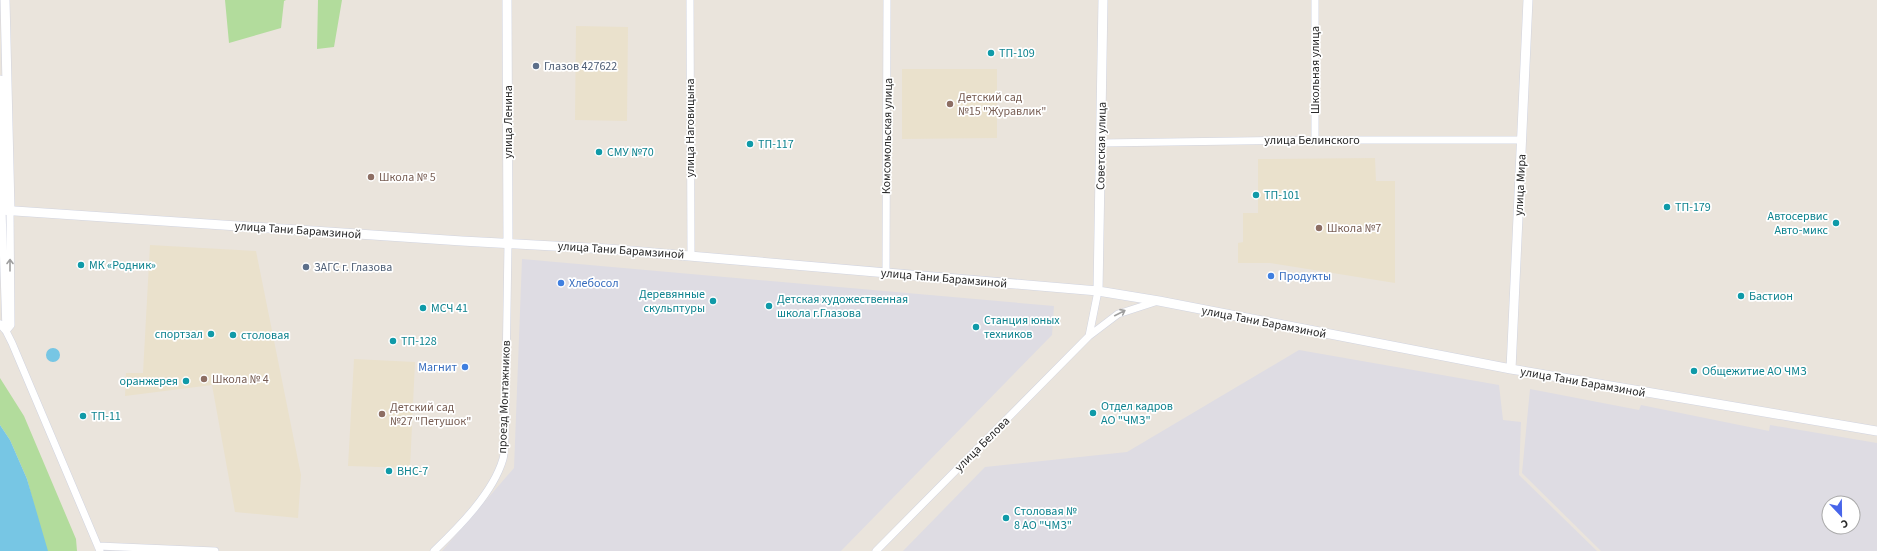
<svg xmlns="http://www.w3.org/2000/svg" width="1877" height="551" font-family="'Source Sans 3',sans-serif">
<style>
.industrial{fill:#dedce3;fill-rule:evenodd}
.education{fill:#eae1cc}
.green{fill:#b2dc9c}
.water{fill:#77c6e4}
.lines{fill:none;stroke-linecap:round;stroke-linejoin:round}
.minor-casing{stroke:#d1d4e0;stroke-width:8}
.tertiary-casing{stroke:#d1d4e0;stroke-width:10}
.minor{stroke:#fff;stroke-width:7}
.tertiary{stroke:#fff;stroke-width:9}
.oneway{stroke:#9f9f9f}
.culture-dot{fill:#0f9aa8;stroke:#fff;stroke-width:1.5}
.service-dot{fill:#5c6f8a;stroke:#fff;stroke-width:1.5}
.education-dot{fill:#8d6e63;stroke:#fff;stroke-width:1.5}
.shop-dot{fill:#3f7fe0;stroke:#fff;stroke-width:1.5}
.labels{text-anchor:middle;stroke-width:3.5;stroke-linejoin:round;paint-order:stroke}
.culture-label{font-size:12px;fill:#0d838f;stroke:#fff;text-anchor:start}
.service-label{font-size:12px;fill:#4e5e75;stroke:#fff;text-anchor:start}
.street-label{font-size:12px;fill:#292929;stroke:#fff}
.education-label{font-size:12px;fill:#785e54;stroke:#fff;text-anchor:start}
.shop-label{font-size:12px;fill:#366cbe;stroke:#fff;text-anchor:start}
</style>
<rect width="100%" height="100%" fill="#eae4dc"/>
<!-- industrial -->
<path class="industrial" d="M522,259L1054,306L1052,335L841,551H442L514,468Z
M1299,350L1499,385L1503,420L1521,422L1519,475L1597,551H903L985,467L1127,452Z
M1530,389L1639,410L1641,405L1769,431L1770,425L1877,443V551H1601L1522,473ZM1829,503H1853V527H1829Z"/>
<!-- education -->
<path class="education" d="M576,26L628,27L627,121L575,120Z
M902,69H997V138L902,139Z
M1375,158L1376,181H1395V283L1270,263H1238V243L1243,242V213H1258V159Z
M150,245L256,251L301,475L298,518L235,512L212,385L125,396L126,373H143Z
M354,359L415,362L410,468L348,466Z"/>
<!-- green -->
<path class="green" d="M225,0H286L284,1L281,28L229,43Z
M318,0H342L334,47L317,49Z
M0,378L24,416L76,539L77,551H46L27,479L10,440L0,425Z"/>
<!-- water -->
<path class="water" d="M46 355a7 7 0 1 1 14 0a7 7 0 1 1-14 0Z
M0,425L10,440L27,479L48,551H0Z"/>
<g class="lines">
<defs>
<path id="minor" d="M690,0L691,255
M1315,140V0
M1101,143L1315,140H1522
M2,210L6,331
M886,273L887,0
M0,324L6,331L12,343L100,551
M6,331L11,325L10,210
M1089,336L1118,314L1155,302
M98,546L215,551
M434,551C459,527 493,493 503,459C505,452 504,444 505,437L508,244
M876,551L1089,336L1098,291"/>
<path id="tertiary" d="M5,0L10,210
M507,0L508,244
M0,80L2,210
M0,210L462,241L608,249L1098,291L1159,301L1511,369L1877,431
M1098,291L1103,0
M1511,369L1528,0"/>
</defs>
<!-- minor casing -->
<use href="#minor" class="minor-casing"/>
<!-- tertiary casing -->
<use href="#tertiary" class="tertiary-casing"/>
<!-- minor -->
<use href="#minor" class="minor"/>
<!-- tertiary -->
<use href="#tertiary" class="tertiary"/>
</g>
<!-- one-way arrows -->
<defs><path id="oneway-shaft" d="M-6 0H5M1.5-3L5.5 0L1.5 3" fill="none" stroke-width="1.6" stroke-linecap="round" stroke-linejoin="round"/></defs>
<g class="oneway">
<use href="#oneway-shaft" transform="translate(10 265) rotate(-90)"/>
<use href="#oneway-shaft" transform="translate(1120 313) rotate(-27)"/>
</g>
<!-- markers -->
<g class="culture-dot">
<circle cx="991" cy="53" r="4"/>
<circle cx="750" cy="144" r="4"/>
<circle cx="599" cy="152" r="4"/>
<circle cx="1256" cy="195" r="4"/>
<circle cx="1667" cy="207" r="4"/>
<circle cx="1836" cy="223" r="4"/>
<circle cx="81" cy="265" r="4"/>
<circle cx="1741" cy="296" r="4"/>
<circle cx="713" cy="301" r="4"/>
<circle cx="769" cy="306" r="4"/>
<circle cx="423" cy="308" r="4"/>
<circle cx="976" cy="327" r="4"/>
<circle cx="211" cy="334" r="4"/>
<circle cx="233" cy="335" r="4"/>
<circle cx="393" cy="341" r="4"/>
<circle cx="1694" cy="371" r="4"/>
<circle cx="186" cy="381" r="4"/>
<circle cx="1093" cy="413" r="4"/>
<circle cx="83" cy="416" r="4"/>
<circle cx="389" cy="471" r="4"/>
<circle cx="1006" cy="518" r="4"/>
</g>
<g class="service-dot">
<circle cx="536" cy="66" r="4"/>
<circle cx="306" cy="267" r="4"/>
</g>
<g class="education-dot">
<circle cx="950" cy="104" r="4"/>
<circle cx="371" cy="177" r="4"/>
<circle cx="1319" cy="228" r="4"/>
<circle cx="204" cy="379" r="4"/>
<circle cx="382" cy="414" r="4"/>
</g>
<g class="shop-dot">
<circle cx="1271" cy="276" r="4"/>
<circle cx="561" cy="283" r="4"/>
<circle cx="465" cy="367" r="4"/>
</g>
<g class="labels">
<!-- culture labels -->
<g class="culture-label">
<text x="999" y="57">ТП-109</text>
<text x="758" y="148">ТП-117</text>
<text x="607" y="156">СМУ №70</text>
<text x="1264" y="199">ТП-101</text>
<text x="1675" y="211">ТП-179</text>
<text x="1828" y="220" text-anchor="end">Автосервис<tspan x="1828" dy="14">Авто-микс</tspan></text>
<text x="89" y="269">МК «Родник»</text>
<text x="705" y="298" text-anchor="end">Деревянные<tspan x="705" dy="14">скульптуры</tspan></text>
<text x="1749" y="300">Бастион</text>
<text x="777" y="303">Детская художественная<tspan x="777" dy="14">школа г.Глазова</tspan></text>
<text x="431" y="312">МСЧ 41</text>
<text x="984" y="324">Станция юных<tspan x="984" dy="14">техников</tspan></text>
<text x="203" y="338" text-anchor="end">спортзал</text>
<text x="241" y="339">столовая</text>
<text x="401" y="345">ТП-128</text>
<text x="1702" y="375">Общежитие АО ЧМЗ</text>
<text x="178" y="385" text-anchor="end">оранжерея</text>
<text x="1101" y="410">Отдел кадров<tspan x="1101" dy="14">АО "ЧМЗ"</tspan></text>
<text x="91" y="420">ТП-11</text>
<text x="397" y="475">ВНС-7</text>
<text x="1014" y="515">Столовая №<tspan x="1014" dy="14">8 АО "ЧМЗ"</tspan></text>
</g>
<!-- service labels -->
<g class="service-label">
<text x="544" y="70">Глазов 427622</text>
<text x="314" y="271">ЗАГС г. Глазова</text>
</g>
<!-- street labels -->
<g class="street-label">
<text transform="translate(1315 70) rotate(-90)" y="4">Школьная улица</text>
<text transform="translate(508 122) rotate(-90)" y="4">улица Ленина</text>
<text transform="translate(690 128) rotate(-90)" y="4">улица Наговицына</text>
<text transform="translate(887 136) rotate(-89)" y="4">Комсомольская улица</text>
<text x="1312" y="144">улица Белинского</text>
<text transform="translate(1101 146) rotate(-89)" y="4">Советская улица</text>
<text transform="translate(1520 185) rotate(-87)" y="4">улица Мира</text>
<text transform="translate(298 230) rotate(4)" y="4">улица Тани Барамзиной</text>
<text transform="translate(621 250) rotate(4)" y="4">улица Тани Барамзиной</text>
<text transform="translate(944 278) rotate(5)" y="4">улица Тани Барамзиной</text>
<text transform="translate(1264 322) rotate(11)" y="4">улица Тани Барамзиной</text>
<text transform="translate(1583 382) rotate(10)" y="4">улица Тани Барамзиной</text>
<text transform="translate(504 397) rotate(-88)" y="4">проезд Монтажников</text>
<text transform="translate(982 444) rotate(-45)" y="4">улица Белова</text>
</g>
<!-- education labels -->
<g class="education-label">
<text x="958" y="101">Детский сад<tspan x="958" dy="14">№15 "Журавлик"</tspan></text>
<text x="379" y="181">Школа № 5</text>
<text x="1327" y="232">Школа №7</text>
<text x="212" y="383">Школа № 4</text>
<text x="390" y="411">Детский сад<tspan x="390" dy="14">№27 "Петушок"</tspan></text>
</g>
<!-- shop labels -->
<g class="shop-label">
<text x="1279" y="280">Продукты</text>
<text x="569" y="287">Хлебосол</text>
<text x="457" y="371" text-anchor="end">Магнит</text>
</g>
</g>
<!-- north arrow -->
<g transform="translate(1841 515) rotate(158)"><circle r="19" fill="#ffffff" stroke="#a9a9a9"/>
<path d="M0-3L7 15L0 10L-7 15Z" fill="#4865ea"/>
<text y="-6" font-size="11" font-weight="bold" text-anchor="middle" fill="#292929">С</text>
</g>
</svg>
